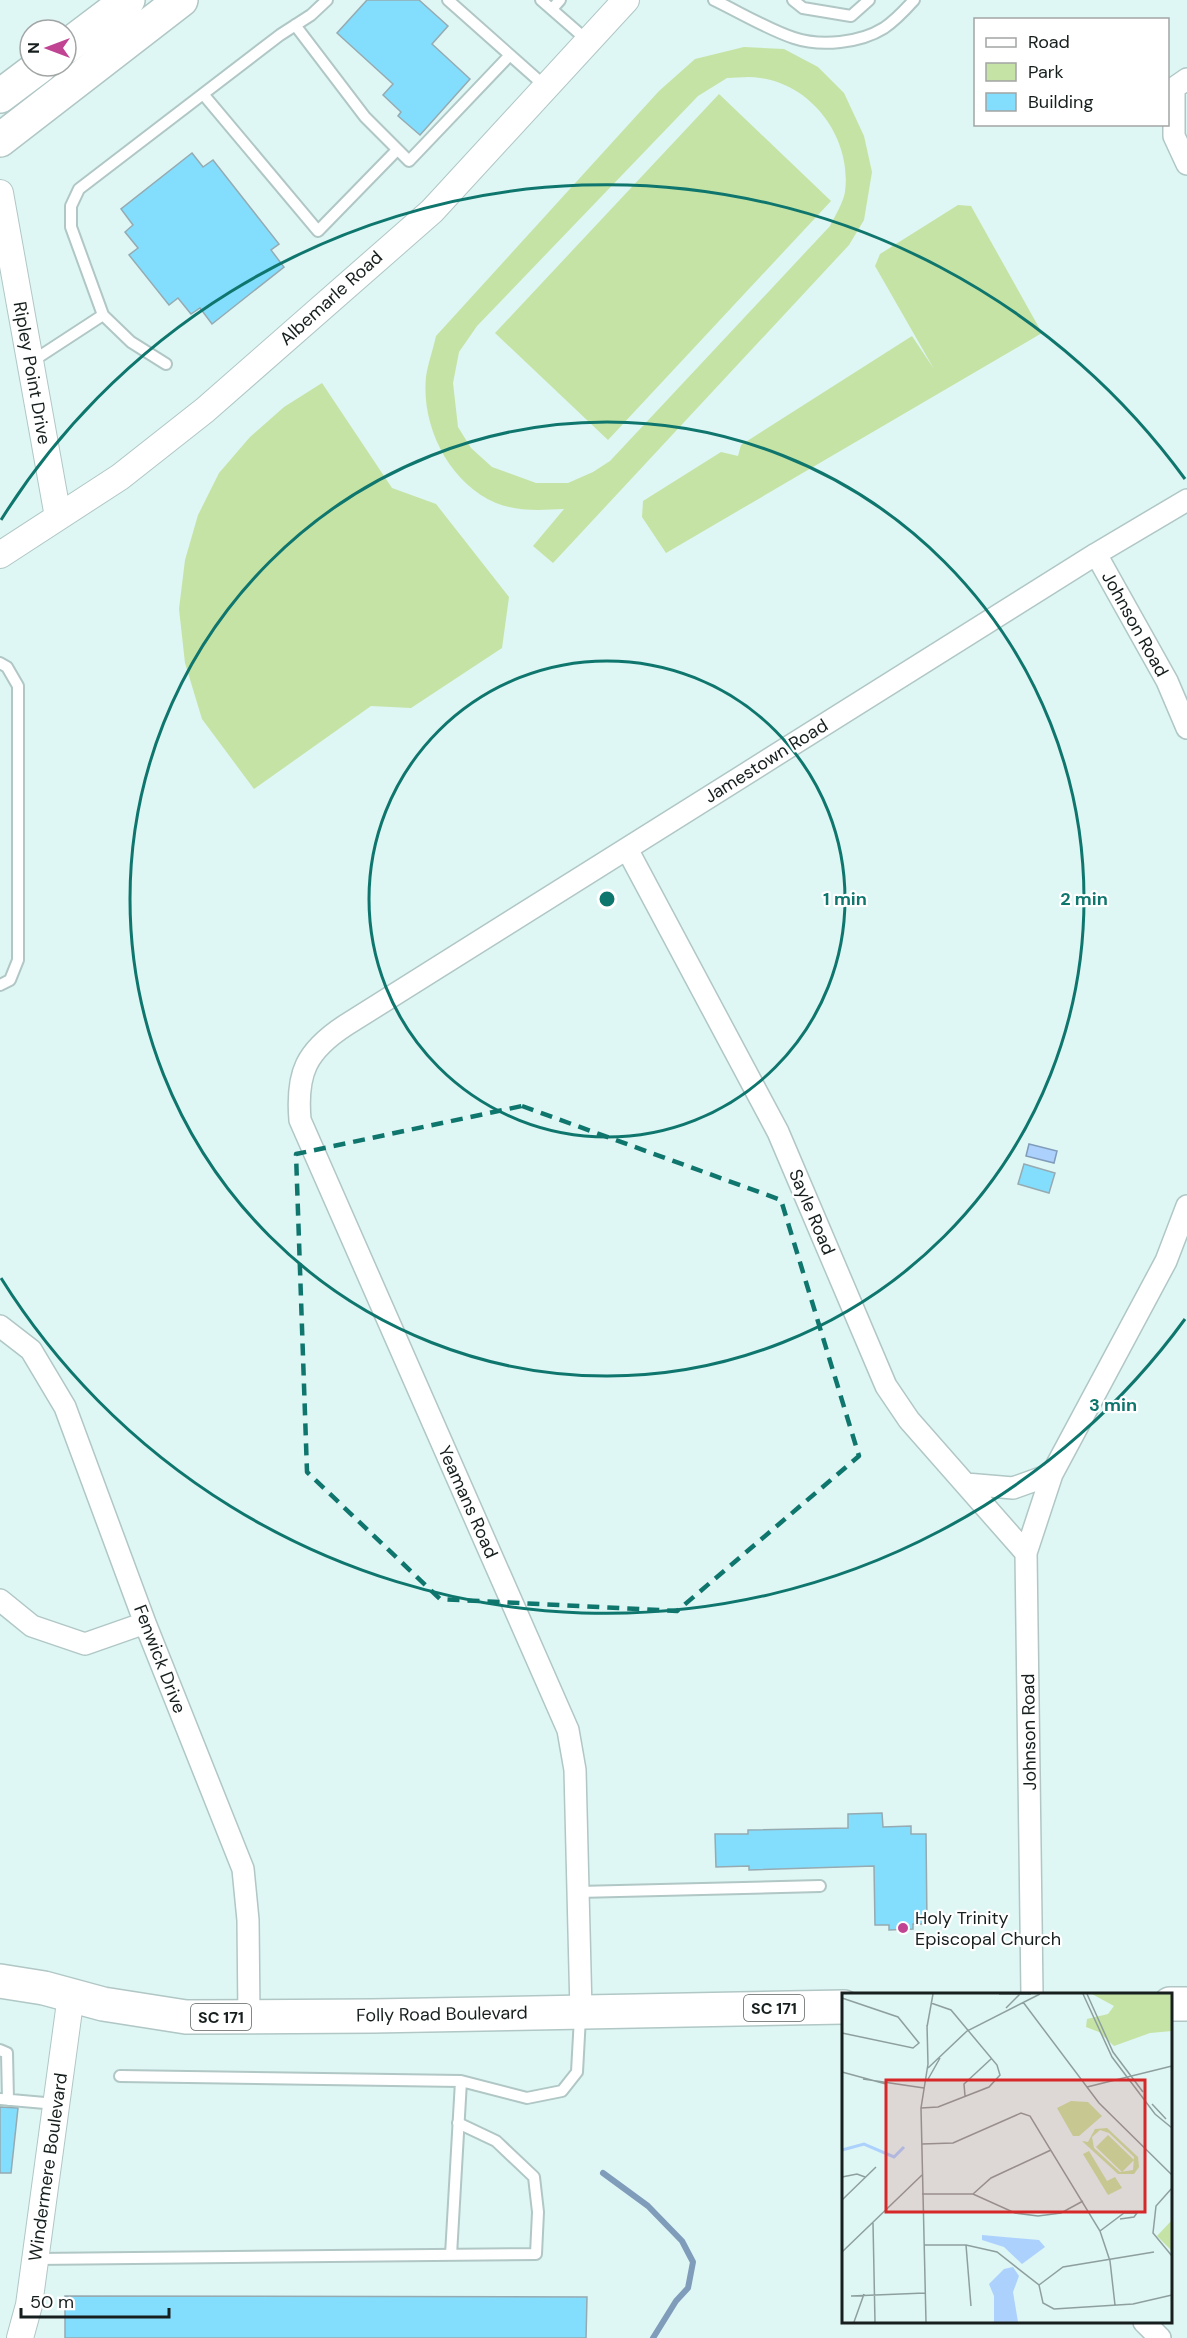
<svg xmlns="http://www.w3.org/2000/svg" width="1187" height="2338" font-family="'DM Sans',sans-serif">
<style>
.green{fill:#c5e3a4;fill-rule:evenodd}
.water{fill:#acd1fd;stroke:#7f9cba;stroke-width:1.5}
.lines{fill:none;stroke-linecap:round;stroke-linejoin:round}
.stream{stroke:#7f9cba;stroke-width:6}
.building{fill:#83defd;stroke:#95aab1;stroke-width:1.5}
.service-casing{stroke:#b0c7c5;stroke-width:14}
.minor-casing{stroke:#b0c7c5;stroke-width:24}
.tertiary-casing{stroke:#b0c7c5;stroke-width:28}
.primary-casing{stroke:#b0c7c5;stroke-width:36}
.service{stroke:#fff;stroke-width:10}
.minor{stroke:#fff;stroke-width:21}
.tertiary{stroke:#fff;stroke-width:26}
.primary{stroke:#fff;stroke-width:33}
.marked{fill:none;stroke:#0f766e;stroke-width:4.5;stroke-dasharray:12 8;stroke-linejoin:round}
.ring{fill:none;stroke:#0f766e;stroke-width:3}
.poi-dot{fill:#c14493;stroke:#fff;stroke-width:2}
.labels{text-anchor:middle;stroke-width:4.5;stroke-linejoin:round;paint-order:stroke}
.shield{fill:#fff;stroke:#5c6262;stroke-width:1.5}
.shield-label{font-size:16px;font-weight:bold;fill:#161f1e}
.street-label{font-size:18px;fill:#161f1e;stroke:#fff}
.poi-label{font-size:18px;fill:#161f1e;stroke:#fff;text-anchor:start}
.inset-river{fill:none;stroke:#acd1fd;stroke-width:3}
.inset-road{fill:none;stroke:#8ea09e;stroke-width:1.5}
.view{fill:#d62828;fill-opacity:0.15;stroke:#d62828;stroke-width:3}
.inset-edge{fill:none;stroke:#161f1e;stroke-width:3}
.centre{fill:#0f766e;stroke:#fff;stroke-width:3}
.ring-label{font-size:18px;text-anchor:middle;font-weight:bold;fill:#0f766e;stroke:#fff;stroke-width:4.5;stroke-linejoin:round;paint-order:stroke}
</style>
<rect width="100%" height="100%" fill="#def6f4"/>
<!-- green -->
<path class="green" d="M744,47L784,49L818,67L844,93L864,136L872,172L864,220L849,245L553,563L533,546L564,509C541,510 518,512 496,503C449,483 421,426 426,377C428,363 433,350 436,336L659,91L695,59ZM727,78C737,78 749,76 760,78C813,85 852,139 845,192C843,203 835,216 830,226L610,461L593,472L568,483H536L492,467L471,448L458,427L453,383L459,352L477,326L698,96Z
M719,94L831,201L608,440L495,333Z
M958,205L971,206L1042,333L666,553L642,517L643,501L721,452L738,456L741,445L912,336L934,369L875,266L880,254Z
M322,383L392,488L436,504L509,597L502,648L411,708L371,706L254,789L202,719L185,663L179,609L185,560L198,515L219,473L250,437L284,407Z"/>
<!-- water -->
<path class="water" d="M1029,1144L1057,1151L1054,1163L1026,1156Z"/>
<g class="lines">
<!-- stream -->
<path class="stream" d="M603,2173L648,2206L682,2241L693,2262L688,2288L676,2301L653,2338"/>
</g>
<!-- building -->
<path class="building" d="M367,0H419L448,26L432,44L470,79L420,135L398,116L401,112L383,95L393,84L337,33Z
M192,153L203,167L213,160L279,244L271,250L284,267L212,324L200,308L191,314L178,298L169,305L129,255L138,248L125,232L133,225L121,209Z
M1024,1164L1055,1173L1049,1193L1018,1184Z
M882,1813L883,1827L911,1826V1834H926L927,1924H913V1929L889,1930V1925H875L874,1866L749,1870V1866L716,1867L715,1834H748V1830L848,1828V1814Z
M0,2107L18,2108L11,2173H0Z
M65,2296L587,2297L586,2338H65Z"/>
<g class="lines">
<defs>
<path id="service" d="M448,0L546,87
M541,0L588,41
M714,0C739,12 769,30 794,38C821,47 860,43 884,28C896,20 905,10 914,0
M793,0L803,8L851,16L869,0
M552,9L560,0
M295,25L365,117L409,161L510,55
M203,94L318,231L397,150
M103,315L131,342L166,364
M31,362L103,315L71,227V206L79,189L280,35L311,15L327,0
M0,663L7,667L18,686V960L10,980L0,985
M578,1892L820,1886
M0,2050L7,2053L8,2100
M120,2076L461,2081L527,2098L562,2091L577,2072L580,2017
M0,2099L56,2104
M451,2255L461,2081
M36,2259L536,2254L538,2212L534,2177L496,2141L458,2123"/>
<path id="minor" d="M1187,79L1174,88V136L1187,164
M1096,554L1167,681L1187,728
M627,849L778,1132L886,1386L909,1420L1026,1553
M0,1326L31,1350L65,1407L145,1623L243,1869L248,1920L249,2017
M966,1484L1013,1488L1052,1474
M0,1600L32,1626L85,1644L145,1623
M1032,1994L1026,1553L1052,1474L1166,1261L1187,1206
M581,2011L575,1770L568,1730L300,1120C296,1073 306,1051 346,1025L1096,554L1187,500
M1144,2322L1160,2338"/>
<path id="tertiary" d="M0,193L58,517
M0,555L120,477L205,410L432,211L626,0
M20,2338L29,2305L71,1995"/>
<path id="primary" d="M66,47L128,0
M0,96L40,66
M0,140L181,0
M0,1981L44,1988L103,2004L186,2017L373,2016L844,2007
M1170,2004H1187"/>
</defs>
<!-- service casing -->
<use href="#service" class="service-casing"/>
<!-- minor casing -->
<use href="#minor" class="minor-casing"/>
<!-- tertiary casing -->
<use href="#tertiary" class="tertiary-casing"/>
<!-- primary casing -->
<use href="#primary" class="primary-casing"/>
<!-- service -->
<use href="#service" class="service"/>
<!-- minor -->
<use href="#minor" class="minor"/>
<!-- tertiary -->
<use href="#tertiary" class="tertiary"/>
<!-- primary -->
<use href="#primary" class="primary"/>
</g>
<!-- marked area -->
<path class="marked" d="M522,1106L781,1200L859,1456L677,1611L440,1599L307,1472L296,1154Z"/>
<!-- distance rings -->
<g class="ring">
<circle cx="607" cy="899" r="238"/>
<circle cx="607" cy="899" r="477"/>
<path d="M1185 1319A715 715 0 0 1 1 1278M1 520A715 715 0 0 1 1185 479"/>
</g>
<!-- markers -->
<circle class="poi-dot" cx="903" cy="1928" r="6"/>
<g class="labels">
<!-- shield labels -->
<g class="shield">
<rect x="744" y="1995" width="60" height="26" rx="4.5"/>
<rect x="191" y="2004" width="60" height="26" rx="4.5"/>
</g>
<g class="shield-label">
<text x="774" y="2014">SC 171</text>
<text x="221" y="2023">SC 171</text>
</g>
<!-- street labels -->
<g class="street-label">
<text transform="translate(331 298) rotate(-42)" y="6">Albemarle Road</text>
<text transform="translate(32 373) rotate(80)" y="6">Ripley Point Drive</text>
<text transform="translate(1135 624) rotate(61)" y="6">Johnson Road</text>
<text transform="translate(766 761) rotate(-32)" y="6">Jamestown Road</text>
<text transform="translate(812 1212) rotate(67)" y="6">Sayle Road</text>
<text transform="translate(468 1502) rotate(66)" y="6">Yeamans Road</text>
<text transform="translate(160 1659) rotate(69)" y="6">Fenwick Drive</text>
<text transform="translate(1029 1732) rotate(-91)" y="6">Johnson Road</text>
<text transform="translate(442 2014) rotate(-1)" y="6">Folly Road Boulevard</text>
<text transform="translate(48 2167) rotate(-82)" y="6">Windermere Boulevard</text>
</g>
<!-- poi labels -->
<g class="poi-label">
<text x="915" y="1924">Holy Trinity<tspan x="915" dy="21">Episcopal Church</tspan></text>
</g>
</g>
<!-- overview -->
<g transform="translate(842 1993)">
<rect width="330" height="330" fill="#def6f4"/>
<path d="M250,1H330V38L308,40L272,53L257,39L244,34L245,26L266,21L272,13ZM229,108L246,109L260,123L237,143H231L215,115ZM265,135L296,164L297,174L292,181H276L240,148L246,149L253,136ZM258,137L267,140L292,164L291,177L278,179L252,155L250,144ZM266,142L292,167L280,179L254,154ZM247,158L265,188L273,184L280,195L266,202L241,161ZM330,227V258L315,243Z" fill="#c5e3a4" fill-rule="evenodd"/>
<path d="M140,242L197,247L203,254L180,271L162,254L140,247ZM171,274L177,283L171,299L176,329H152V303L147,291L162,276Z" fill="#acd1fd"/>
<path class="inset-river" d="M0,157L22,151L52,164L62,154"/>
<path class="inset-road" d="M157,1H189M241,1L270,64L313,121L330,135M245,1L271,59L301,99M0,5L56,24L77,50L71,55L0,40M181,9L257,110L330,182M164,15L178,1M85,34L91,1M86,75L125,38L198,1M0,79L44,91M21,86L82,95M85,88L98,65M245,94L330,73M123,103L122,91L149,66M310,111L324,126M79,115L96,114L147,94L158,82L155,72L109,17L89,10M80,151L111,150L179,120L188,123L258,238L268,268L273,312M0,184L15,181L23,184M330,195L314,213L311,240L330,263M80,201H131L173,220L196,223L219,220L241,208M131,201L149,185L209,157M0,207L34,174M31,230L33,329M258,238L282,220H295L292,224L278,226M82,252H124L155,259L197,292L201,310L212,316L291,311L330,302M124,252L129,313M0,259L80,182M197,292L221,274L312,259M9,303L83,300M12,329L22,301M84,329L79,115L86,71L85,32"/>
<path class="view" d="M44,87H303V219H44Z"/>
<rect width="330" height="330" class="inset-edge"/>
</g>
<circle cx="607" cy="899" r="9" class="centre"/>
<g class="ring-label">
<text x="845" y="905">1 min</text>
<text x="1084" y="905">2 min</text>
<text x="1113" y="1411">3 min</text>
</g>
<!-- legend -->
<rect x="974" y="18" width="195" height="108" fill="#ffffff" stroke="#a2a5a5" stroke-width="1.5"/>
<rect x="986" y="38" width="30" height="9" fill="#ffffff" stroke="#a2a5a5" stroke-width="1.5"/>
<text x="1028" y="48" font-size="18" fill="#161f1e">Road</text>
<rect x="986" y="63" width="30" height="18" fill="#c5e3a4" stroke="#a2a5a5" stroke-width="1.5"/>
<text x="1028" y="78" font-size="18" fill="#161f1e">Park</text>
<rect x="986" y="93" width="30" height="18" fill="#83defd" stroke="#a2a5a5" stroke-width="1.5"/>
<text x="1028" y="108" font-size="18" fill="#161f1e">Building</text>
<!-- north arrow -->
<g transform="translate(48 48) rotate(270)"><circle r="28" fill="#ffffff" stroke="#a2a5a5" stroke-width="1.5"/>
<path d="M0-4.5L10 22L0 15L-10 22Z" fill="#c14493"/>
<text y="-9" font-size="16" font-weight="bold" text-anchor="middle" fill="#161f1e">N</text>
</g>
<!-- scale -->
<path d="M21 2308v9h148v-9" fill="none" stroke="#161f1e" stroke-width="3"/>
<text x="30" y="2308" font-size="18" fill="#161f1e" stroke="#ffffff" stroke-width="4.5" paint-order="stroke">50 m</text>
</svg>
